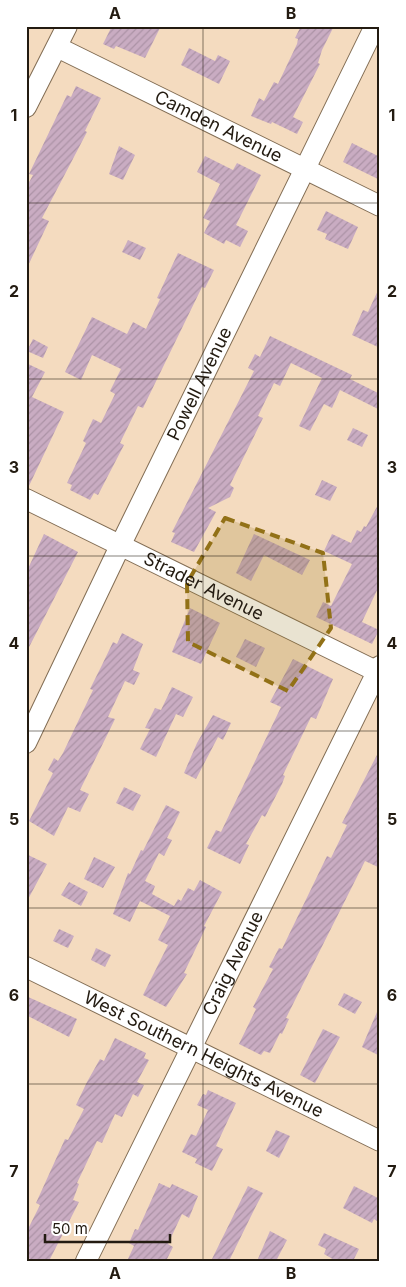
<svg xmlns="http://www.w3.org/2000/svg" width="406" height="1287" font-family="Inter,sans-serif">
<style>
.building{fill:url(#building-hatch)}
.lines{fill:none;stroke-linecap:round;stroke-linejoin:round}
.street-casing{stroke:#826d54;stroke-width:22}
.street{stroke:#fff;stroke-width:20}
.marked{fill:#927117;fill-opacity:0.2;stroke:#927117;stroke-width:4;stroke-dasharray:10 6;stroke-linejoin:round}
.grid{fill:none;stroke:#231b11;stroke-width:1;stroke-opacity:0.55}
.labels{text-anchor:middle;stroke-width:4;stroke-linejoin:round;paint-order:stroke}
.street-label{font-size:18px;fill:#231b11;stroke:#fff}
.neatline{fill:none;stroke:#231b11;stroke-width:2}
.grid-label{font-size:16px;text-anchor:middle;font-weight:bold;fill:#231b11}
</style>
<defs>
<pattern id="building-hatch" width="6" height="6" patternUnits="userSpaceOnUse" patternTransform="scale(1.25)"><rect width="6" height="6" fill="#c9acc2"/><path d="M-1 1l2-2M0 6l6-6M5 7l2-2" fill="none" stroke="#ac93a6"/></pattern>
</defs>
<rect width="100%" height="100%" fill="#f4dbbf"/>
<!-- building -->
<path class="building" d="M112,26H161L145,58L116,46L114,49L103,44Z
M301,26H334L322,50L318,63L320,64L293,117L303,122L297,134L272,122L271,124L251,116L259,98L264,101L274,82L278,84L297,44L298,39L295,38Z
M189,48L215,61L218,55L230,61L219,84L181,65Z
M76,86L101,98L85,131L87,132L42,218L49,221L26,270V188L33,175L29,174L67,95L71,97Z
M352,143L380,157V180L343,162Z
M119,146L135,155L123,180L109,174Z
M205,156L233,170L237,163L261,175L236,225L248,231L240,247L226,240L224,244L204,233L210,221L203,218L220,184L197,172Z
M326,211L358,227L348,249L325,239L327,234L317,230Z
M128,240L146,248L140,260L122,252Z
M178,253L214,270L205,288L202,287L143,408L138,406L120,443L124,445L98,495L94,493L90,500L70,490L72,485L67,483L86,443L83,441L93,419L101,423L115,394L110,391L121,369L92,355L81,380L65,372L92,317L127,334L133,322L146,329L160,299L157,298Z
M380,286V348L352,335L363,310L368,312Z
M270,336L352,375L350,379L380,394V410L340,390L332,408L324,404L310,431L299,426L322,378L291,363L280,386L274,383L258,416L263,418L230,485L234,488L230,497L208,508L216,512L194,552L171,542L175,533L172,532L254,371L248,368L255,354L260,357Z
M33,339L48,347L43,358L27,351Z
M26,363L45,372L32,397L64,412L28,488Z
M353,428L368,435L362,447L347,440Z
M322,480L337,487L330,501L315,495Z
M380,501V584L362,622L379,630L372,644L316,617L323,602L331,606L352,564L324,551L332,534L351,543L357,530L361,532L364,526L366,527Z
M44,534L78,552L26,653V573Z
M254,534L310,560L302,575L264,555L251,581L236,573Z
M190,608L220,623L201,664L172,652Z
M122,633L143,644L133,670L140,673L134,685L125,681L108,717L115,719L80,790L89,794L80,812L68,807L54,836L29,821L53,773L48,770L54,758L58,761L63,753L93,690L90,689L102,665L113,642L117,644Z
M245,639L265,648L256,667L236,657Z
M293,659L333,679L316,719L311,717L283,775L285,776L282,784L265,817L262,815L246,844L249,845L240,864L207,848L216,830L221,832L281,707L270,702Z
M172,687L193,697L183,717L176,714L156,757L140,749L150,729L145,728L155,708L161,710Z
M213,715L231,723L223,740L218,737L196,779L184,773L197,743Z
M380,749V868L365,861L286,1018L289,1019L282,1034L280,1033L270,1053L264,1051L261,1055L239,1044L256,1009L253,1007L273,969L269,967L279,948L282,949L327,856L331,858L347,825L342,823Z
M124,787L141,795L133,811L116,803Z
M166,805L180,812L167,838L172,840L164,856L159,853L145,881L155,886L152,894L174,906L178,899L181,901L188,888L194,891L200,880L222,892L204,926L206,927L184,973L187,974L166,1007L143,995L168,945L158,940L170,916L140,901L130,922L113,914L128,873L130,874L141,850L143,851Z
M26,854L47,864L26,903Z
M94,857L115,867L103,888L84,879Z
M69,882L88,892L81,906L61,895Z
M59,929L74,936L68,948L53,941Z
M96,948L111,955L105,967L91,960Z
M344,993L362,1002L355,1014L338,1005Z
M26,996L77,1019L69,1037L26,1015Z
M380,1005V1056L362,1047Z
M323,1029L340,1037L315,1083L300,1075Z
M115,1038L146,1053L144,1058L149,1060L137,1082L144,1085L138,1097L133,1094L122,1117L115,1114L102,1143L97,1141L77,1183L79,1184L73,1200L79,1202L49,1261H35L26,1257V1233L40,1205L36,1203L65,1139L68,1140L84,1109L76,1105L87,1082L100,1059L104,1061Z
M208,1090L236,1103L216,1146L223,1149L212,1171L195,1163L197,1159L182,1152L191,1134L196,1136L208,1110L197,1105L203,1094L206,1095Z
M276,1130L290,1136L279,1158L266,1151Z
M159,1183L170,1188L172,1184L198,1196L189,1218L182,1214L168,1244L173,1247L166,1261H127L134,1246L129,1243L135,1229L138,1230Z
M248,1186L263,1193L255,1208L229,1261H211Z
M354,1186L380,1199V1223L374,1219L372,1223L343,1208Z
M270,1231L287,1240L276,1261H257Z
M324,1233L359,1249L353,1261H336L324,1254L326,1249L318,1245Z"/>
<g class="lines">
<defs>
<g id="street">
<path id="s1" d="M57,47L380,206"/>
<path d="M26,107L67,26"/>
<path id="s2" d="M26,499L380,673"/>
<path id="s3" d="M26,743L121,544L375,26"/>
<path id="s4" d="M26,967L380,1141"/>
<path id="s5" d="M86,1261L380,666"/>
</g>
</defs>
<!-- street casing -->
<use href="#street" class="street-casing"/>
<!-- street -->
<use href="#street" class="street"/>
</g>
<!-- marked area -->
<path class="marked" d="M225,518L323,553L331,628L288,691L188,642L187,583Z"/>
<!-- grid -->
<path class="grid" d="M203,26V1261M26,203H380M26,379H380M26,556H380M26,731H380M26,908H380M26,1084H380"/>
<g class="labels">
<!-- street labels -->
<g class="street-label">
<text dy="6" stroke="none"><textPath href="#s1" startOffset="180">Camden Avenue</textPath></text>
<text dy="6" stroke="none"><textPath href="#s3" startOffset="399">Powell Avenue</textPath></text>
<text dy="6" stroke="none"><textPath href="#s2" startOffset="198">Strader Avenue</textPath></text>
<text dy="6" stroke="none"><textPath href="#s5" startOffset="332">Craig Avenue</textPath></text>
<text dy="6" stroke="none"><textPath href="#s4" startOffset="198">West Southern Heights Avenue</textPath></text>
</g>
</g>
<!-- border -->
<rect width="406" height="1287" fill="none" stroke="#ffffff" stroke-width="55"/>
<!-- scale -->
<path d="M45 1234v8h125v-8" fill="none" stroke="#231b11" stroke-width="2.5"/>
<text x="52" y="1234" font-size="15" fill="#231b11" stroke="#ffffff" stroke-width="4" paint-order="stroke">50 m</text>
<rect x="28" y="28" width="350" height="1232" class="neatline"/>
<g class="grid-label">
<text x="115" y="19">A</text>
<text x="291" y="19">B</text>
<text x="14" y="121">1</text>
<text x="392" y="121">1</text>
<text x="14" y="297">2</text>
<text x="392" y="297">2</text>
<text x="14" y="473">3</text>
<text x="392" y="473">3</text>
<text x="14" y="649">4</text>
<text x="392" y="649">4</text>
<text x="14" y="825">5</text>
<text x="392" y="825">5</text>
<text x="14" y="1001">6</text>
<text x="392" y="1001">6</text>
<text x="14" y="1177">7</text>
<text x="392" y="1177">7</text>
<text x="115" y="1279">A</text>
<text x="291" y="1279">B</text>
</g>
</svg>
